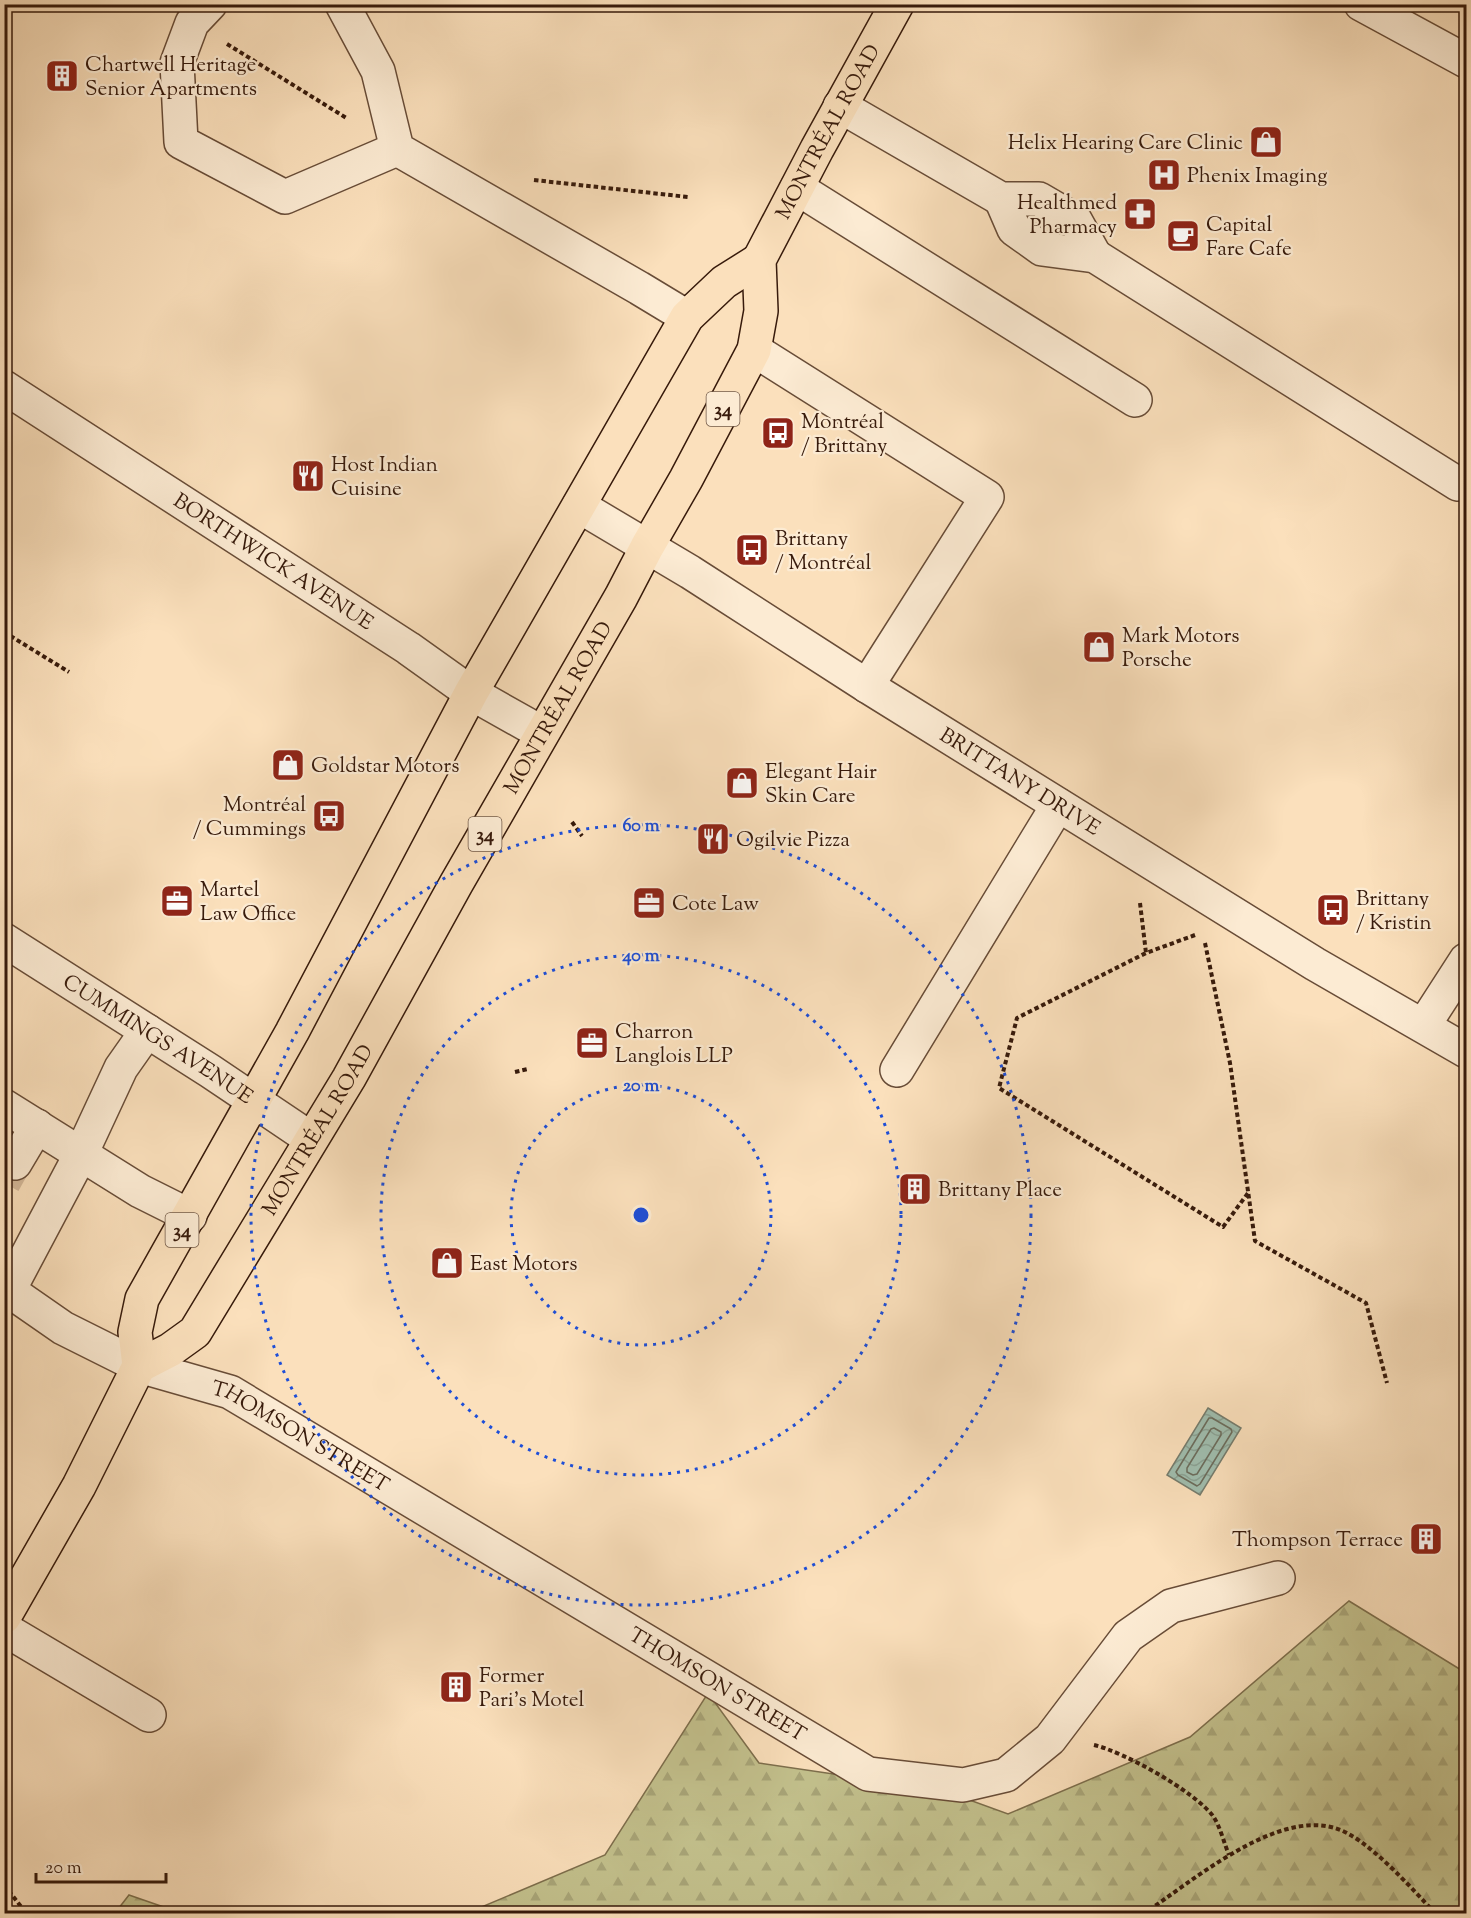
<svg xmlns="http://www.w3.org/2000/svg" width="1471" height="1918" font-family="'Sorts Mill Goudy',serif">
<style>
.forest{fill:url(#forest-firs);stroke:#7d6e4c;stroke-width:1.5}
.water{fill:url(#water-waves);stroke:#757c6d;stroke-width:1.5}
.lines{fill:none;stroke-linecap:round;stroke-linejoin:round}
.shore{stroke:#6b6c5c;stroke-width:1.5}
.minor-tunnel{stroke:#d4b899;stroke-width:33;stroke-dasharray:33 16;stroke-linecap:butt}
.minor-casing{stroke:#684c37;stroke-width:36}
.major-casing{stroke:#371a0b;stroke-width:36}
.path{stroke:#371a0b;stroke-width:4;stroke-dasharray:4.5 3;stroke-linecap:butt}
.minor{stroke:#fcebd3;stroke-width:33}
.major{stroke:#fbe0bc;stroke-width:33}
.ring{fill:none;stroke:#1d4ed8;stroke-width:3;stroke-dasharray:3 6}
.labels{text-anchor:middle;stroke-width:4.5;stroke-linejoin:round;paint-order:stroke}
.shield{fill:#fcebd3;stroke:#725947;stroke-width:1.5}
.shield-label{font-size:20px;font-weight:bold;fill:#371a0b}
.poi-label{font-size:21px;fill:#371a0b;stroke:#fcebd3;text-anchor:start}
.street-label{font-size:21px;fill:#371a0b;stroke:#fcebd3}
.centre{fill:#1d4ed8;stroke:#fcebd3;stroke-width:3}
.ring-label{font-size:18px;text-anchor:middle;font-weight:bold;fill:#1d4ed8;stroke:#fcebd3;stroke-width:4.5;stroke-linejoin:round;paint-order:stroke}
</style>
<defs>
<pattern id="forest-firs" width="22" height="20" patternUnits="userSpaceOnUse" patternTransform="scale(1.5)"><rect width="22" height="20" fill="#c3c18d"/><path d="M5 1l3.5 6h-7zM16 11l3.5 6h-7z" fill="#a8a578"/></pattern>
<pattern id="water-waves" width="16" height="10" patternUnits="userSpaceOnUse" patternTransform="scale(1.5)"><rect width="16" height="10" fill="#9fbdae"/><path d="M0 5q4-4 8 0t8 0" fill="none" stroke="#8aa294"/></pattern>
</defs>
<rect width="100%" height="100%" fill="#fbe0bc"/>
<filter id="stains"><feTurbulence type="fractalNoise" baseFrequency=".00333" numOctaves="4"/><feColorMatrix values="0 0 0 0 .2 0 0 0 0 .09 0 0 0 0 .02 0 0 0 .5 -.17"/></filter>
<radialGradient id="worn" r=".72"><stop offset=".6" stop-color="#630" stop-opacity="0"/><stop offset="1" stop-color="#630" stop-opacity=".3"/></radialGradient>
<!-- forest -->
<path class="forest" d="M1349,1601L1466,1673V1913L465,1914L605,1855L708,1693L759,1763L942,1790L1008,1814L1190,1737Z
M129,1895L181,1913H115Z"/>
<!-- water -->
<path class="water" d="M1208,1408L1241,1428L1200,1495L1167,1475Z"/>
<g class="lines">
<!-- shore -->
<path class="shore" d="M1209,1418H1212L1231,1429L1232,1432L1200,1484L1197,1486L1178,1475L1176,1472Z
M1214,1428L1221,1432V1435L1197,1474L1193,1475L1187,1472V1468L1211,1429Z"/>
<!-- minor-tunnel -->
<path class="minor-tunnel" d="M4,1183L15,1163"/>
<defs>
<g id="minor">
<path d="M210,4L192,23L177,63L181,142L285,197L397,149"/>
<path d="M342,4L378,71L397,149L639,288L687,317"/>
<path d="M1361,4L1466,61"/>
<path d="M840,106L1001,199H1039L1075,220L1095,256"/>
<path d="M797,188L1135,400"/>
<path d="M1001,199L1014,229L1042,249L1095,256L1458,484"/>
<path d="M754,350L987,497L867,686"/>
<path id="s1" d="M4,387L408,648L471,693L542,733"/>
<path id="s2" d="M579,506L690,572L867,686L1315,964L1466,1051"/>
<path id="s3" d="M4,940L210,1071L311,1139"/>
<path d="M1424,1025L1466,960"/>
<path d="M897,1070L1058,805"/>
<path d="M4,1106L140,1191L190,1216"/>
<path d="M15,1163L37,1126"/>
<path id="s4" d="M4,1287L63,1328L139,1366L230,1392L868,1774L963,1785L1006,1775L1050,1739L1128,1636L1171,1606L1278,1578"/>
<path d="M9,1290L81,1154L121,1068L147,1031"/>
<path d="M4,1629L149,1715"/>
</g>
<g id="major">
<path id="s5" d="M139,1366L170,1350L195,1332L349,1078L456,884L621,597L647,547L686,479L754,350L761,311L759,260L817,149L897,4"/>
<path d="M4,1617L79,1486L139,1366L135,1332L142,1299L292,1032L471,693L687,317L724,282L759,260"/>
</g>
</defs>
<!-- minor casing -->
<use href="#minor" class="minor-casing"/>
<!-- major casing -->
<use href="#major" class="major-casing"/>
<!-- path -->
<path class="path" d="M227,44L348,119
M534,180L688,197
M4,632L69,672
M572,822L582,836
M1140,903L1146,953
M1195,935L1146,953L1017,1018L999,1088L1223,1227L1248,1193
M1205,943L1230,1063L1255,1241L1366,1303L1387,1383
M515,1072L528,1069
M1094,1745C1124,1752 1194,1791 1213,1816C1220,1826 1224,1843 1229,1855
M4,1885L27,1914
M1143,1914C1192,1882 1274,1810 1335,1828C1368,1838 1411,1888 1436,1914"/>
<!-- minor -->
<use href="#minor" class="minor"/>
<!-- major -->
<use href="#major" class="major"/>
</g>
<!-- distance rings -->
<g class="ring">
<circle cx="641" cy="1215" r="130"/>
<circle cx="641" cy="1215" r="260"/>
<circle cx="641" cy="1215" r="390"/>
</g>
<!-- icons -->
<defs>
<symbol id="building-square" viewBox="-11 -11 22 22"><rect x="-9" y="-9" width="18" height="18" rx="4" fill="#8f2418" stroke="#fcebd3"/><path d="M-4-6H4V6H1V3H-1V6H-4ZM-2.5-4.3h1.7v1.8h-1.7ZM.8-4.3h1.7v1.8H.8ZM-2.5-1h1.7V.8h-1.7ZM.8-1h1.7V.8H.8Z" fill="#fff"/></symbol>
<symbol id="shop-square" viewBox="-11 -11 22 22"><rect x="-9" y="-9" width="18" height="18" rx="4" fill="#8f2418" stroke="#fcebd3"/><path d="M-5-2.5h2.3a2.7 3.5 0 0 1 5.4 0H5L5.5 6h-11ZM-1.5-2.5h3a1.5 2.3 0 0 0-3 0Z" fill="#fff"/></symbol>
<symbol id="hospital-square" viewBox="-11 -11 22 22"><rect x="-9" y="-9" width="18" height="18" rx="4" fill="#8f2418" stroke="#fcebd3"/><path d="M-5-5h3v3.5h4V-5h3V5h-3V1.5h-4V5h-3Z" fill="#fff"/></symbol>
<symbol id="pharmacy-square" viewBox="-11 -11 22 22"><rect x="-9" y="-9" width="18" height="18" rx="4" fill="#8f2418" stroke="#fcebd3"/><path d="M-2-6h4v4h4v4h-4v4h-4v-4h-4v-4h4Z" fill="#fff"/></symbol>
<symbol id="cafe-square" viewBox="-11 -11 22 22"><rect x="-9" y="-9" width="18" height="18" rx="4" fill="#8f2418" stroke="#fcebd3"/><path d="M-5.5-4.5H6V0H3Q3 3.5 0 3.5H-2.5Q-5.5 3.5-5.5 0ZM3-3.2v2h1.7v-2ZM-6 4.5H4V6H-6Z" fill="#fff"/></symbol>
<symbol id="bus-square" viewBox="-11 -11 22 22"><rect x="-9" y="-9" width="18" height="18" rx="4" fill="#8f2418" stroke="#fcebd3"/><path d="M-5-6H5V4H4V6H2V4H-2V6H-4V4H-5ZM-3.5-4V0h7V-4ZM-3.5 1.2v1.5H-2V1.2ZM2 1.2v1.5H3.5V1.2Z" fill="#fff"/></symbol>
<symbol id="restaurant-square" viewBox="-11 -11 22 22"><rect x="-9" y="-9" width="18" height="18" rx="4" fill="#8f2418" stroke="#fcebd3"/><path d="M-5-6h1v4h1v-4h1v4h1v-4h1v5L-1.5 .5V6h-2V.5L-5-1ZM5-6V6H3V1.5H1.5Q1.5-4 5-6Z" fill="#fff"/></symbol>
<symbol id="office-square" viewBox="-11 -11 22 22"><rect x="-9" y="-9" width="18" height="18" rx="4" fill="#8f2418" stroke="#fcebd3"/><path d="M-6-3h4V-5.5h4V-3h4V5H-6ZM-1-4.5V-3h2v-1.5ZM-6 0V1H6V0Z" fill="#fff"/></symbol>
</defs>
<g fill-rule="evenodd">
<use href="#building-square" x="43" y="57" width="38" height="38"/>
<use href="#shop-square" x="1247" y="123" width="38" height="38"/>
<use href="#hospital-square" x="1145" y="156" width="38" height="38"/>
<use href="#pharmacy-square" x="1121" y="195" width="38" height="38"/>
<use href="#cafe-square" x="1164" y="217" width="38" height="38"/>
<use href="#bus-square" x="759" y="414" width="38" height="38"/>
<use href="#restaurant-square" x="289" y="457" width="38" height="38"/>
<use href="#bus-square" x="733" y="531" width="38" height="38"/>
<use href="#shop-square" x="1080" y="628" width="38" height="38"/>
<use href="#shop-square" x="269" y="746" width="38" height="38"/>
<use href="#shop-square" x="723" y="764" width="38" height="38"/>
<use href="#bus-square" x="310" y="797" width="38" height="38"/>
<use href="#restaurant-square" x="694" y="820" width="38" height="38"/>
<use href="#office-square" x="158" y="882" width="38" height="38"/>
<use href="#office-square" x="630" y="884" width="38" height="38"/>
<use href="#bus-square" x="1314" y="891" width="38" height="38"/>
<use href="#office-square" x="573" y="1024" width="38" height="38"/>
<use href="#building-square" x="896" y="1170" width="38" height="38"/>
<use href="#shop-square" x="428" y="1244" width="38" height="38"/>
<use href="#building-square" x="1407" y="1520" width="38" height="38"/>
<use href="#building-square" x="437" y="1668" width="38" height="38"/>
</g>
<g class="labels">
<!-- shield labels -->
<g class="shield">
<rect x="706.5" y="392" width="33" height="34" rx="4.5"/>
<rect x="468.5" y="817" width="33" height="34" rx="4.5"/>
<rect x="165.5" y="1213" width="33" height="34" rx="4.5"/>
</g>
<g class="shield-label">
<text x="723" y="416">34</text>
<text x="485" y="841">34</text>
<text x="182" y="1237">34</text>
</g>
<!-- poi labels -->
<g class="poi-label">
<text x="85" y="71">Chartwell Heritage<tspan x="85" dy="24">Senior Apartments</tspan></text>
<text x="1243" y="149" text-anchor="end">Helix Hearing Care Clinic</text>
<text x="1187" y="182">Phenix Imaging</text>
<text x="1117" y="209" text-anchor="end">Healthmed<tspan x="1117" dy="24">Pharmacy</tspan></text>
<text x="1206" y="231">Capital<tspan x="1206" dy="24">Fare Cafe</tspan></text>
<text x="801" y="428">Montréal<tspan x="801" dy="24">/ Brittany</tspan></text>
<text x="331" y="471">Host Indian<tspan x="331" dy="24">Cuisine</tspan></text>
<text x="775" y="545">Brittany<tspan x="775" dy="24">/ Montréal</tspan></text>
<text x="1122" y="642">Mark Motors<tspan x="1122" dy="24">Porsche</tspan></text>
<text x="311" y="772">Goldstar Motors</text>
<text x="765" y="778">Elegant Hair<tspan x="765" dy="24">Skin Care</tspan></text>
<text x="306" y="811" text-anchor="end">Montréal<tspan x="306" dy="24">/ Cummings</tspan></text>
<text x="736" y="846">Ogilvie Pizza</text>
<text x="200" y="896">Martel<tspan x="200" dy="24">Law Office</tspan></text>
<text x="1356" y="905">Brittany<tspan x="1356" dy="24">/ Kristin</tspan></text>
<text x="672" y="910">Cote Law</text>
<text x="615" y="1038">Charron<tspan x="615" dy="24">Langlois LLP</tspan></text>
<text x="938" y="1196">Brittany Place</text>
<text x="470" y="1270">East Motors</text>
<text x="1403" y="1546" text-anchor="end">Thompson Terrace</text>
<text x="479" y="1682">Former<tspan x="479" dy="24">Pari's Motel</tspan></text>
</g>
<!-- street labels -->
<g class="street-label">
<text dy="7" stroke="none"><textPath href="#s5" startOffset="1432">MONTRÉAL ROAD</textPath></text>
<text dy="7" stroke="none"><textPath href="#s1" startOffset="321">BORTHWICK AVENUE</textPath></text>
<text dy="7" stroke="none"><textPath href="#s5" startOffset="788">MONTRÉAL ROAD</textPath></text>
<text dy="7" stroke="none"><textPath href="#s2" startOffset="520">BRITTANY DRIVE</textPath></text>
<text dy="7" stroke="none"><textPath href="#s3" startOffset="183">CUMMINGS AVENUE</textPath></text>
<text dy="7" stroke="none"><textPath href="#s5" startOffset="302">MONTRÉAL ROAD</textPath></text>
<text dy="7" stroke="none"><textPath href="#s4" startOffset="334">THOMSON STREET</textPath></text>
<text dy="7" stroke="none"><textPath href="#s4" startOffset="820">THOMSON STREET</textPath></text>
</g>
</g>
<circle cx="641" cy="1215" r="9" class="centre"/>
<g class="ring-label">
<text x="641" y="831">60 m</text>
<text x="641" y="961">40 m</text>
<text x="641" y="1091">20 m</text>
</g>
<!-- margin -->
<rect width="1471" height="1918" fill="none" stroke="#fbe0bc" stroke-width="24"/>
<rect x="6" y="6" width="1459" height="1906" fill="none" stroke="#371a0b" stroke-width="3"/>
<rect x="12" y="12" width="1447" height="1894" fill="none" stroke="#371a0b" stroke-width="1.5"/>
<!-- scale -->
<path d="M36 1873v9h130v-9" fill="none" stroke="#371a0b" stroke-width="3"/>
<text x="45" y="1873" font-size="18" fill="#371a0b" stroke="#fcebd3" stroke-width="4.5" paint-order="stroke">20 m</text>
<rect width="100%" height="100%" filter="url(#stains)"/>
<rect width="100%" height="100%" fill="url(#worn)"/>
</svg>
